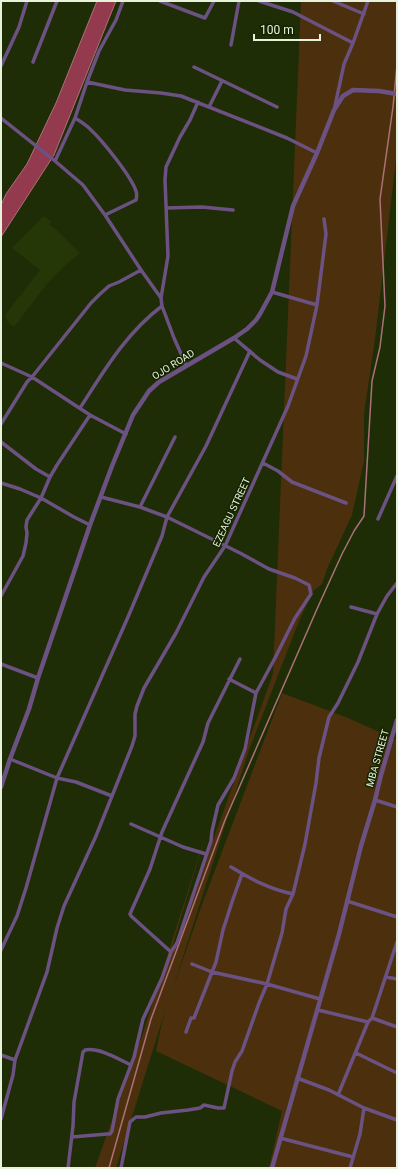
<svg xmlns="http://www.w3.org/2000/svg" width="398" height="1169" font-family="Roboto,sans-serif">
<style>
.built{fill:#253707}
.green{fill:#4c300d}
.water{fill:#933a4e;stroke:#ac7178}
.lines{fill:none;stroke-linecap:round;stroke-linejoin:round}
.stream{stroke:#ac7178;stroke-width:1.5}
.minor{stroke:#6c5282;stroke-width:3.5}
.tertiary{stroke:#6c5282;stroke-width:4.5}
.labels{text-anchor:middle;stroke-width:3;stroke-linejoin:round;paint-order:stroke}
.street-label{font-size:10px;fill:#e7f2db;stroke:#142300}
</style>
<rect width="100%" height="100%" fill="#1e2d06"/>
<!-- built -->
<path class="built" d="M44,216L52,222L49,224L58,231L80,253L62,268L47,284L14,327L7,321L5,315L40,270L12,248Z"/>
<!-- green -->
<path class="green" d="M301,1H397V151L375,339L364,414V461L352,515L327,569L322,584L313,591L299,621L249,750L172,991L200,910L282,693L348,718L397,740V1168H269L282,1111L156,1051L161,1027L166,1008L116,1168H95L143,1033L208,827L161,984L273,674Z"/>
<!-- water -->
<path class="water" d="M97,1H116L54,155L1,237V205L6,194L27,164L56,103Z"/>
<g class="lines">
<!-- stream -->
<path class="stream" d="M109,1168L151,1019L225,820L317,609L342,554L354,531L364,516L372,381L380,347L385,306L380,199L393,107L397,65"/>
<!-- minor -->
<path class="minor" d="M160,1L205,18L214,1
M259,1L293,12L353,43
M333,1L364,14
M231,45L239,1
M33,62L57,1
M1,66L19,27L27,1
M194,67L277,107
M87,82L125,90L161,93L181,96L287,138L317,153
M335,106L344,64L353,43L368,1
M209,107L222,81
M1,118L55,161L83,185L105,215L141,270L161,298L162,306L174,338L186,365
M75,118C80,121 86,125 90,129C102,140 131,176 136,191C137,194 137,196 136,200L105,215
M55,161L75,118L87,82L99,51L116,20L123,1
M166,208L202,207L233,210
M272,292L317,305
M161,298L168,256L165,180L166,167L180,137L190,120L198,102
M234,338L260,360L278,372L297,379
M1,363L32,377L90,415L126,434
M80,408C104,371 126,333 162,306
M1,424L27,382L32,377L91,303L100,294L109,286L119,282L141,270
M1,442L36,469L50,477
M263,463L278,471L292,482L346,503
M1,483L20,489L41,498L74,517L90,525
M140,507L175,437
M378,519L397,476
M1,596L23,556L26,543L27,533L26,527L27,520L41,498L50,477L57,465L90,415
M351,607L377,614
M1,664L38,678
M229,679L256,693
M10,759L57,778L76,782L112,796
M375,800L397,807
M131,824L183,847L206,854
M231,867C251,879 269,889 293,894
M347,901L397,917
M1,950L17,916L26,888L57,778L128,617L162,536L167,517L206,446L250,351
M171,952L131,916L130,914L150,869L162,832L203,742L208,723L240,659
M192,964L212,972L267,984L320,999
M386,977L397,979
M318,1010L368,1022
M372,1018L397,1027
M186,1032L191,1018H194L216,962L223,930L233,899L242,874
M356,1053L397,1073
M1,1055L15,1060
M297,1078L329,1090L364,1108L397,1120
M338,1095L368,1022L372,1018L397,942
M1,1119L13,1075L15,1060L47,972L57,928L64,906L96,836L132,746L135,736V714L137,706L144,688L176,633L204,577L225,546L288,406L306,356L317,305L326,234L324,219
M72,1137L107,1134H110L112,1131L118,1099L134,1057L143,1019L162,978L171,952L177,943L211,841L212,831L218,805L234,778L245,749L256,693L275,658L295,618L311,594L309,585L295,578L269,569L240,553L167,517L140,507L101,497
M280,1138L353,1157
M68,1168L73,1126L74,1102L83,1052L85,1050C99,1047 118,1059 131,1065
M121,1168L130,1122L136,1117H145L161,1113L188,1110L200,1108L204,1105L218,1108H224L232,1071L235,1062L242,1051L259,1003L267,984L282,933L286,909L293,894L305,844L316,783L319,758L329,717L338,703L358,662L377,614L387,596L397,583
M350,1168L360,1134L364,1108"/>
<!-- tertiary -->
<path class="tertiary" d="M1,787L10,759L29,709L38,678L90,525L112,466L133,415L149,391L159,382L234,338L247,329L256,320L260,314L272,292L293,206L317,153L334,110L343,96L353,90L379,91L397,94
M272,1168L339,934L361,846L375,800L381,775L397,720"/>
</g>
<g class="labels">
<!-- street labels -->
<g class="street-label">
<text transform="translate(173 364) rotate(-32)" y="4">OJO ROAD</text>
<text transform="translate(231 512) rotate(-65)" y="4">EZEAGU STREET</text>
<text transform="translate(377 758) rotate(-74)" y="4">MBA STREET</text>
</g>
</g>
<!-- border -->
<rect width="398" height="1169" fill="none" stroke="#e7f2db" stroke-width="4"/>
<!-- scale -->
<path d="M254 34v6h66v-6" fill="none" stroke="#e7f2db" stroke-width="2"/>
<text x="260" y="34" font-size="12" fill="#e7f2db" stroke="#142300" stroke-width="3" paint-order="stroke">100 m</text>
</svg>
